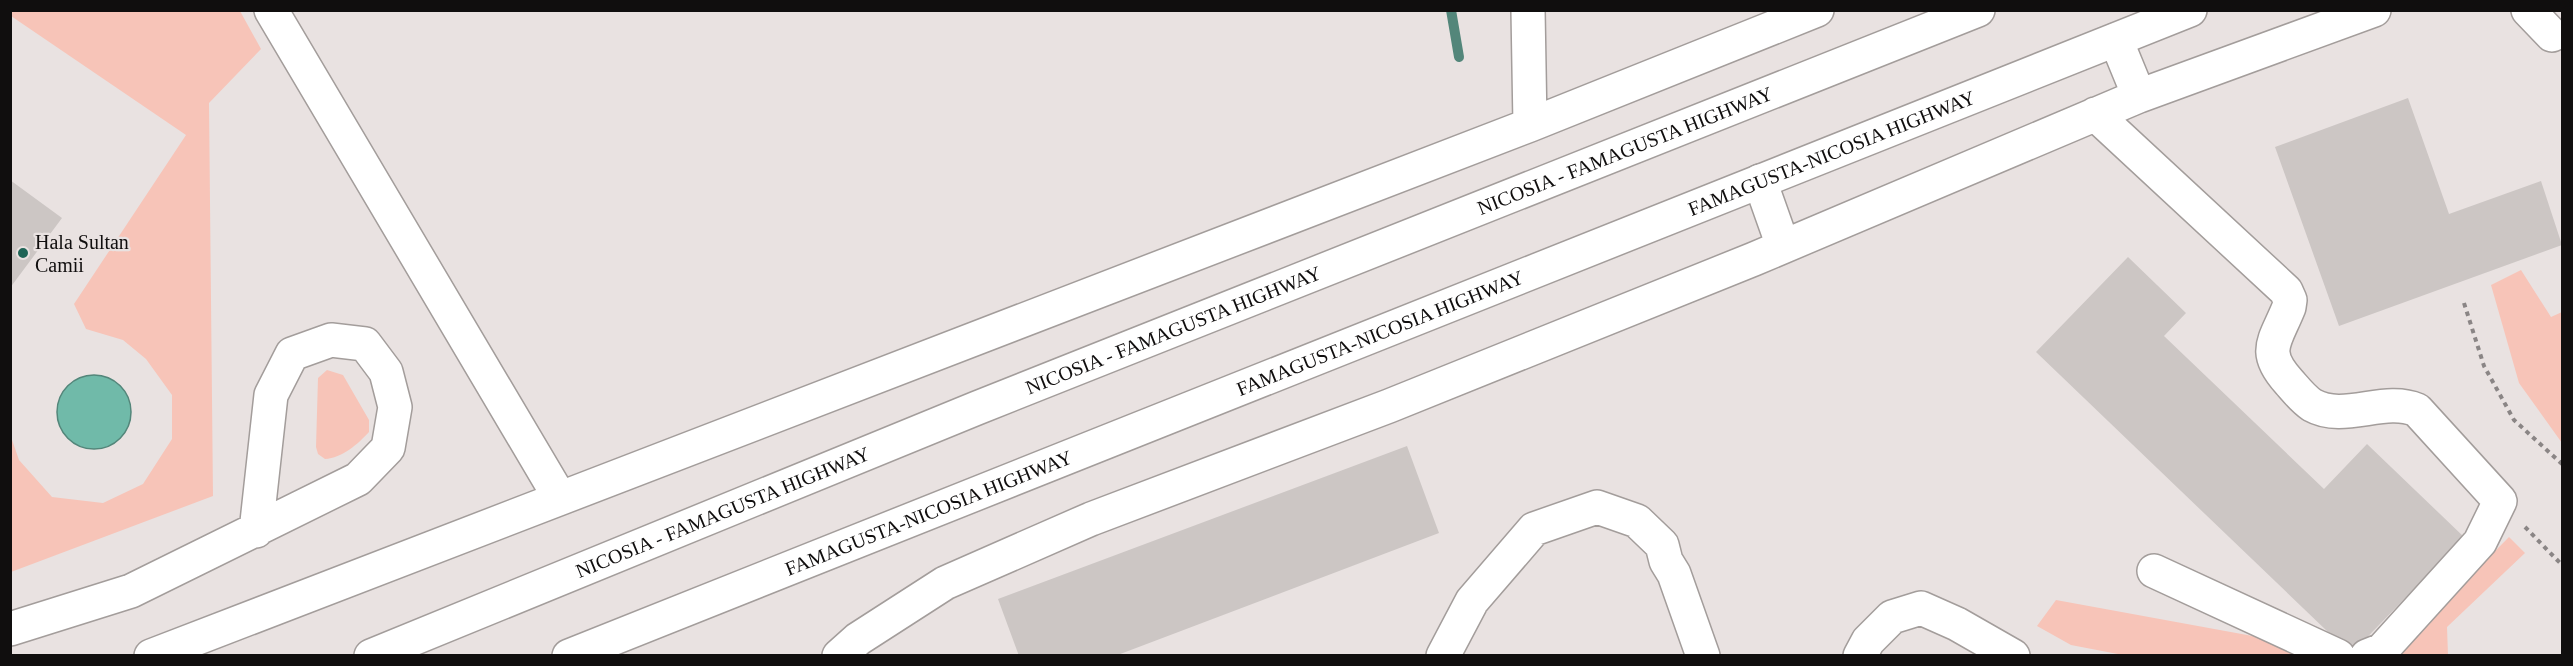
<svg xmlns="http://www.w3.org/2000/svg" width="2573" height="666" font-family="Georgia,serif">
<style>
.green{fill:#f7c4b8}
.water{fill:#70baa9;stroke:#53867a;stroke-width:1.5}
.lines{fill:none;stroke-linecap:round;stroke-linejoin:round}
.stream{stroke:#53867a;stroke-width:10}
.building{fill:#ccc6c4}
.minor-casing{stroke:#a39d9b;stroke-width:36}
.highway-casing{stroke:#a39d9b;stroke-width:36}
.path{stroke:#8a8585;stroke-width:4;stroke-dasharray:4.5 4.5;stroke-linecap:butt}
.minor{stroke:#fff;stroke-width:33}
.highway{stroke:#fff;stroke-width:33}
.poi-dot{fill:#1f6557;stroke:#e9e2e1;stroke-width:2}
.labels{text-anchor:middle;stroke-width:4.5;stroke-linejoin:round;paint-order:stroke}
.street-label{font-size:20px;fill:#100e0e;stroke:#e9e2e1}
.poi-label{font-size:20px;fill:#100e0e;stroke:#e9e2e1;text-anchor:start}
</style>
<rect width="100%" height="100%" fill="#e9e2e1"/>
<!-- green -->
<path class="green" d="M11,10L240,11L261,49L209,103L213,496L11,572V437L19,460L52,497L103,503L143,484L172,439V395L146,359L123,340L86,329L74,304L186,135L11,16Z
M2521,270L2551,317L2562,312V443L2519,383L2491,285Z
M327,370L343,375L369,420V432C358,444 342,458 325,459L318,454L316,447L318,378Z
M2509,537L2525,553L2447,627L2448,655L2391,656Z
M2056,600L2357,655H2123L2071,645L2037,626Z"/>
<!-- water -->
<path class="water" d="M57 412a37 37 0 1 1 74 0a37 37 0 1 1-74 0Z"/>
<g class="lines">
<!-- stream -->
<path class="stream" d="M1451,10L1459,57"/>
</g>
<!-- building -->
<path class="building" d="M2408,98L2449,214L2541,181L2562,245L2339,326L2275,147Z
M10,180L62,218L10,288Z
M2128,257L2186,313L2164,336L2324,489L2367,444L2464,537L2351,654L2036,352Z
M1407,446L1439,533L1115,656H1019L998,599Z"/>
<g class="lines">
<defs>
<path id="minor" d="M271,10L560,498
M1528,10L1530,125
M2528,10L2552,35
M2116,40L2139,96
M2095,114L2286,291L2290,300L2289,307C2275,342 2261,351 2289,382C2296,390 2303,399 2312,405C2344,423 2384,396 2417,410L2500,501L2480,542L2382,650L2367,656
M1760,181L1783,246
M2154,571L2338,656
M10,629L131,591L358,479L388,448L395,407L386,372L365,344L331,340L292,354L271,395L256,531
M151,656L1530,125L1817,10
M839,656L858,639L945,583L1091,519L1389,406L1754,259L2139,96L2374,10
M1443,656L1472,601L1534,529L1597,507L1637,521L1662,545L1666,561L1674,574L1703,656
M1860,656L1868,641L1892,617L1921,608L1957,624L2013,656"/>
<g id="highway">
<path id="s1" d="M371,656L977,408L1978,10"/>
<path id="s2" d="M569,656L2190,10"/>
</g>
</defs>
<!-- minor casing -->
<use href="#minor" class="minor-casing"/>
<!-- highway casing -->
<use href="#highway" class="highway-casing"/>
<!-- path -->
<path class="path" d="M2464,303L2484,366L2514,420L2562,464
M2525,527L2562,565"/>
<!-- minor -->
<use href="#minor" class="minor"/>
<!-- highway -->
<use href="#highway" class="highway"/>
</g>
<!-- markers -->
<circle class="poi-dot" cx="23" cy="253" r="6"/>
<g class="labels">
<!-- street labels -->
<g class="street-label">
<text dy="7" stroke="none"><textPath href="#s1" startOffset="1352">NICOSIA - FAMAGUSTA HIGHWAY</textPath></text>
<text dy="7" stroke="none"><textPath href="#s2" startOffset="1359">FAMAGUSTA-NICOSIA HIGHWAY</textPath></text>
<text dy="7" stroke="none"><textPath href="#s1" startOffset="866">NICOSIA - FAMAGUSTA HIGHWAY</textPath></text>
<text dy="7" stroke="none"><textPath href="#s2" startOffset="873">FAMAGUSTA-NICOSIA HIGHWAY</textPath></text>
<text dy="7" stroke="none"><textPath href="#s1" startOffset="380">NICOSIA - FAMAGUSTA HIGHWAY</textPath></text>
<text dy="7" stroke="none"><textPath href="#s2" startOffset="387">FAMAGUSTA-NICOSIA HIGHWAY</textPath></text>
</g>
<!-- poi labels -->
<g class="poi-label">
<text x="35" y="249">Hala Sultan<tspan x="35" dy="23">Camii</tspan></text>
</g>
</g>
<!-- border -->
<rect width="2573" height="666" fill="none" stroke="#100e0e" stroke-width="24"/>
</svg>
